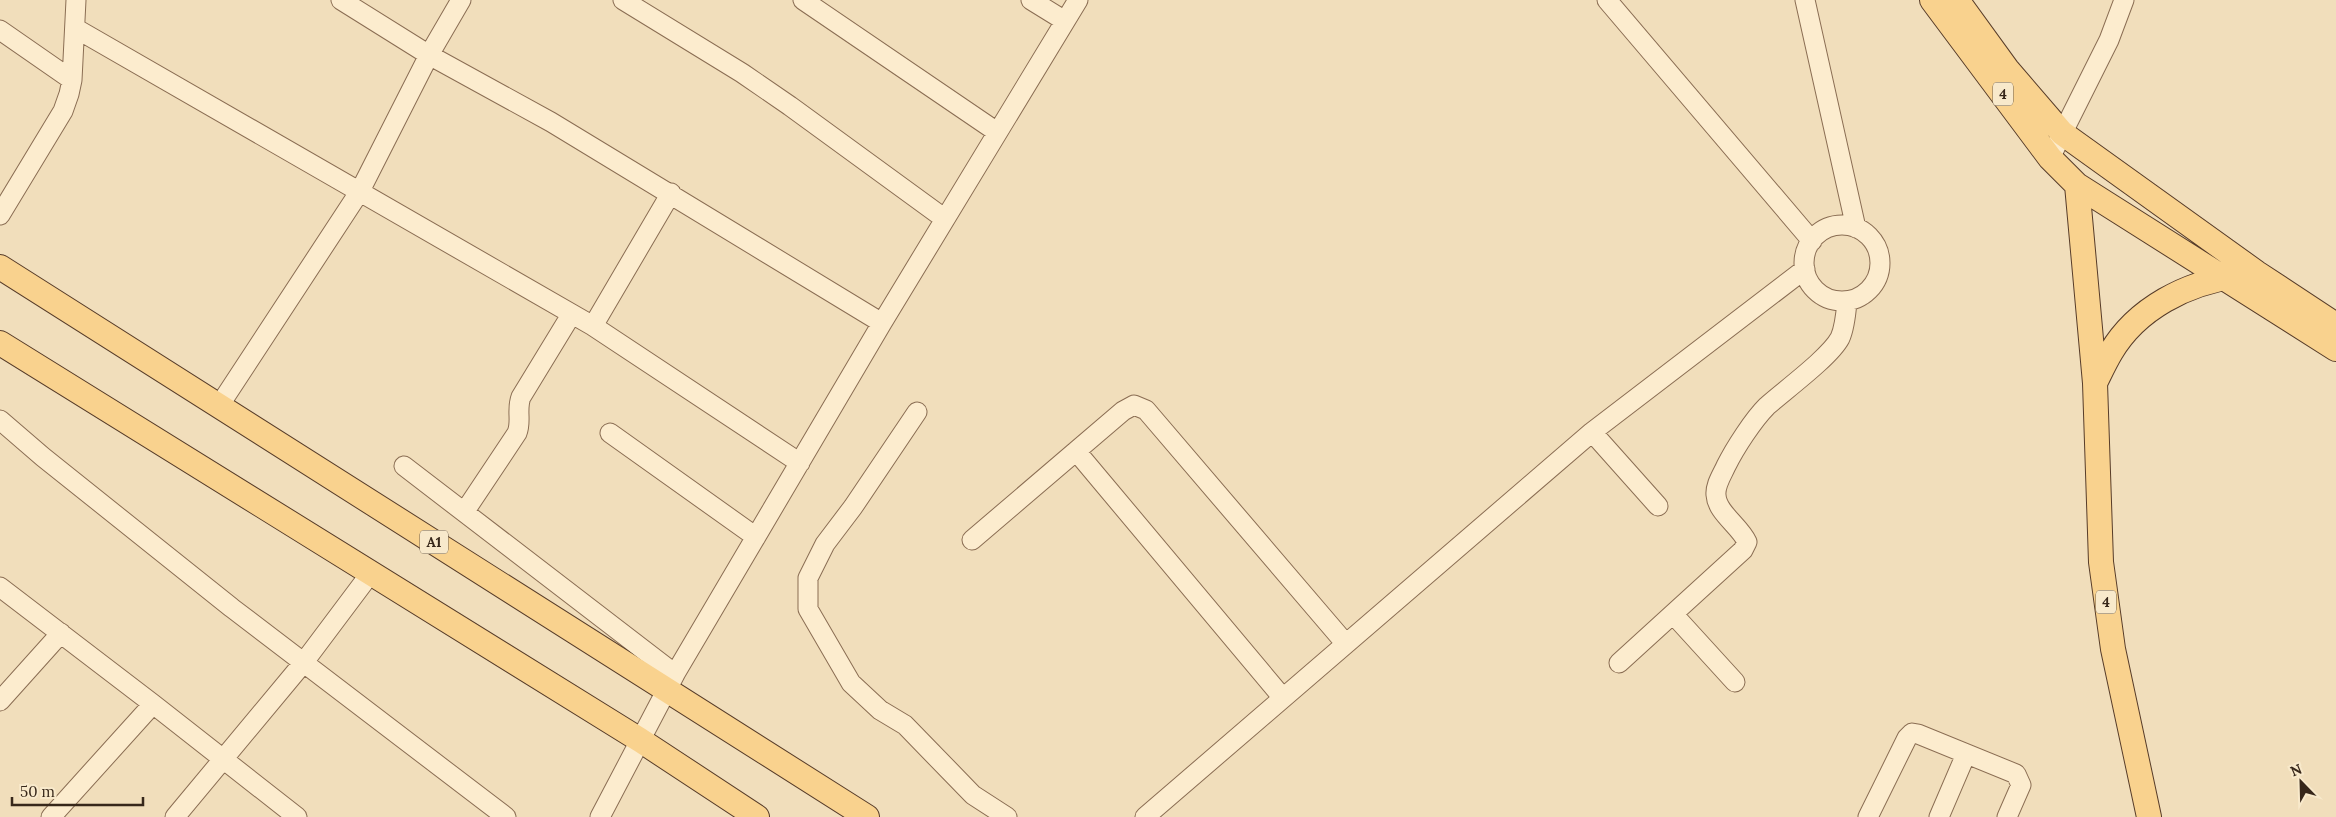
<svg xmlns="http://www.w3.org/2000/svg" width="2336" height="817" font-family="Lora,serif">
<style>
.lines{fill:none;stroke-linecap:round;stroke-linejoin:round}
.minor-casing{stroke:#8a6d53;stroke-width:21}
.major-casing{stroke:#573c29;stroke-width:26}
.minor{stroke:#fcecce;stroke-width:19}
.major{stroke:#f9d28e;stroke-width:24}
.labels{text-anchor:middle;stroke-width:4.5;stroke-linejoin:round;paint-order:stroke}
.shield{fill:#f8e9cb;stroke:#71614f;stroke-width:1}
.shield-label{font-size:14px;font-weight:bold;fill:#37271a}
</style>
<rect width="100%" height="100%" fill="#f1debb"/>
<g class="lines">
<defs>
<path id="minor" d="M341,0L429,55L551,122L882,323
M623,0L742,73L790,106L945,219
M803,0L997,132
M1031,0L1065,21
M1607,0L1812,241
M1805,0L1856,228
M75,28L593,326L800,463
M0,30L72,80
M2050,158L2109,40L2124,0
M0,215L63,111L69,94L72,80L76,0
M1804 263a38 38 0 1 1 76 0a38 38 0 1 1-76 0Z
M593,326L671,193
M219,406L360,191L429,55L461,0
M917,412L853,507L825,544L808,578V609L851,683L880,710L905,725L973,795L1007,817
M0,420L43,457L232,608L506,817
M1592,432L1658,506
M610,433L756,537
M1076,451L1283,698
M404,466L675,674
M465,511L517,433C522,421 516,410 521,397L571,315
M972,540L1123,411L1134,405L1146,410L1346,644
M0,587L153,704L297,817
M1673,614L1735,682
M1619,663L1743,550L1747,542C1740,526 1717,513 1716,495C1715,485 1722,475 1726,466C1735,448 1753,420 1767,406C1785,390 1830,357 1840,338C1845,327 1846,313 1847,301
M0,701L61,633
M51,817L153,704
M175,817L304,662L370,574
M600,817L675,674L882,323L1078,0
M1145,817L1592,432L1805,269
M1868,817L1907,738L1912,733L1918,734L2016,774L2021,785L2007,817
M1939,817L1966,754"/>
<path id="major" d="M1932,0L2050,158L2077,185L2336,349
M1957,0L2007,69L2062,133L2257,273L2336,325
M2077,185L2095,383L2101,562L2113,649L2149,817
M0,267L867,817
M0,343L640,740L757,817
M2095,383C2100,373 2105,362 2111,352C2137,308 2187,283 2236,276"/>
</defs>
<!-- minor casing -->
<use href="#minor" class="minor-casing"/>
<!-- major casing -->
<use href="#major" class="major-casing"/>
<!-- minor -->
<use href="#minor" class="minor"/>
<!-- major -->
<use href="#major" class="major"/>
</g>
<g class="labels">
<!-- shield labels -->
<g class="shield">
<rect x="1993" y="82.5" width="20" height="23" rx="4"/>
<rect x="420" y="530.5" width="28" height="23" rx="4"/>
<rect x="2096" y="590.5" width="20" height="23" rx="4"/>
</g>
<g class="shield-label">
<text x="2003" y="99">4</text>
<text x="434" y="547">A1</text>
<text x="2106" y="607">4</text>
</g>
</g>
<!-- north arrow -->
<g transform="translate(2301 782) rotate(337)" stroke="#f8e9cb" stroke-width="4" paint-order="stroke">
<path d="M0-4L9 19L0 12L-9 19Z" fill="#37271a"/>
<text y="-8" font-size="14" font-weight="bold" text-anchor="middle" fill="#37271a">N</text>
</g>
<!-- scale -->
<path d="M12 797v8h131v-8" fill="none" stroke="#37271a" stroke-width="2.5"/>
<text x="20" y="797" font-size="15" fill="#37271a" stroke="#f8e9cb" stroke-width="4" paint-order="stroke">50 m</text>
</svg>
